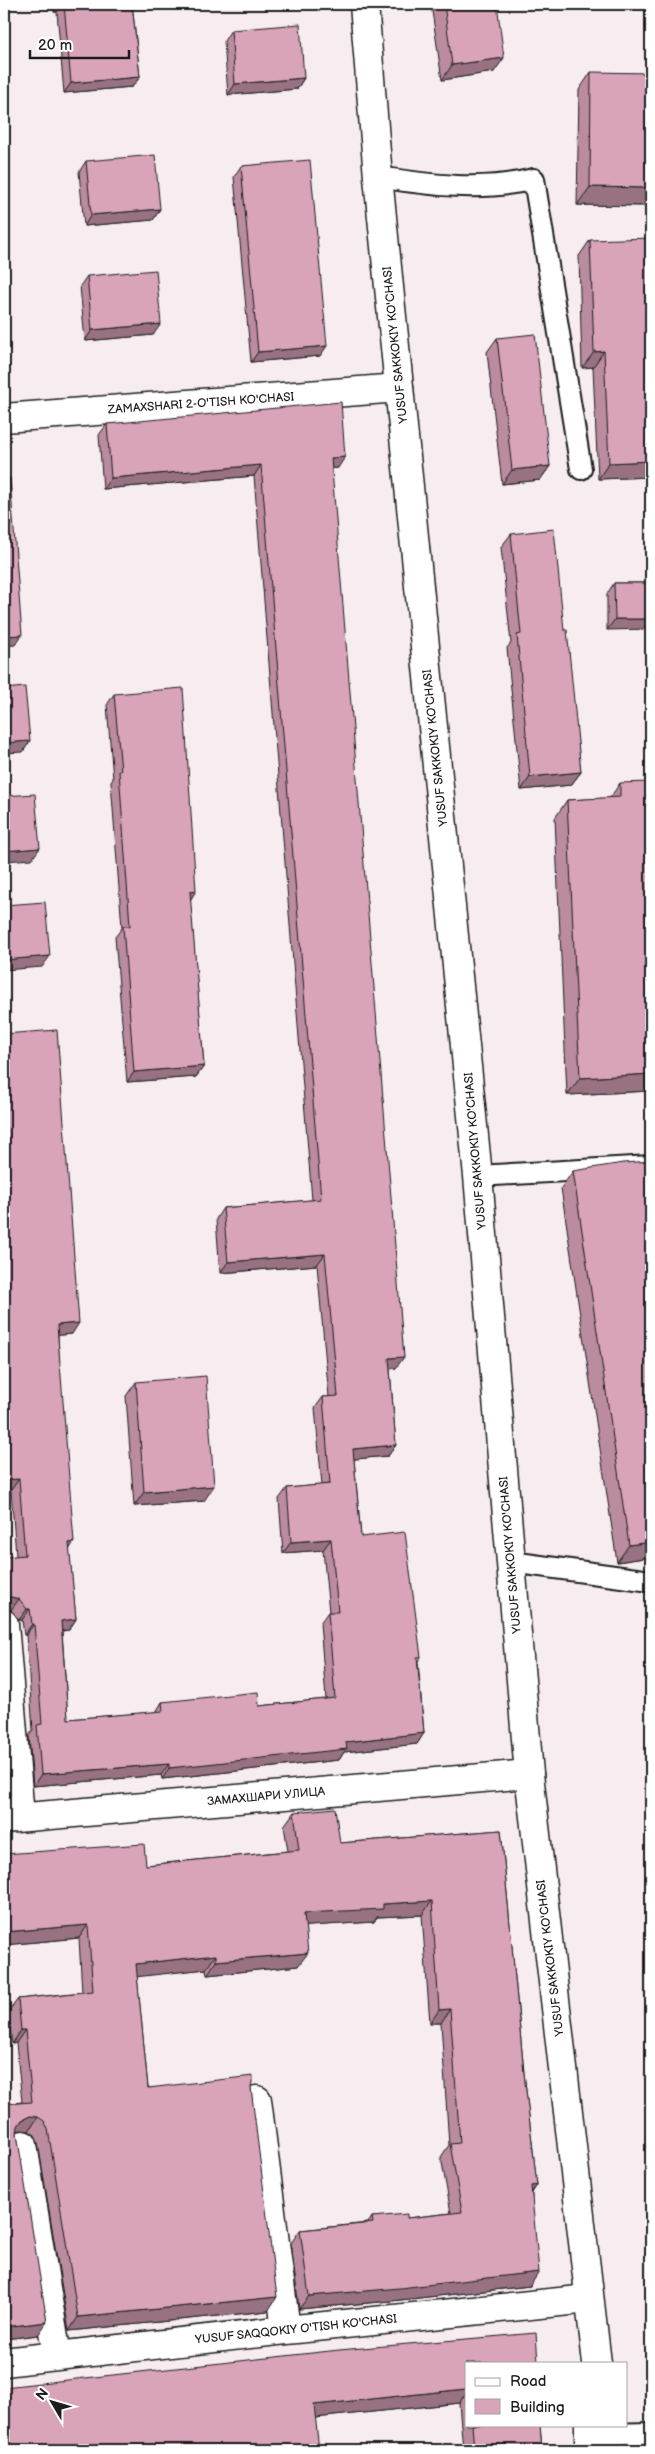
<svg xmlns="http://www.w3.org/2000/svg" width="655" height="2454" font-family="'Balsamiq Sans',sans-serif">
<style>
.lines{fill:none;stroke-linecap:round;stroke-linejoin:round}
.service-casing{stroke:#1c1c1c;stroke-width:24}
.minor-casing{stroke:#1c1c1c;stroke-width:31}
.secondary-casing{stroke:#1c1c1c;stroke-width:31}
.service{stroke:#fff;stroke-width:20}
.minor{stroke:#fff;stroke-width:28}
.secondary{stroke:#fff;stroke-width:28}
.wall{fill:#bb8ca0;stroke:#1c1c1c}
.shaded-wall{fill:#987282;stroke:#1c1c1c}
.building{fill:#d9a3ba;stroke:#1c1c1c}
.labels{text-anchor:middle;stroke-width:4;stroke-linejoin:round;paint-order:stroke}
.street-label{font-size:12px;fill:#1c1c1c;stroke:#fff}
</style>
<rect width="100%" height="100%" fill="#f7edf1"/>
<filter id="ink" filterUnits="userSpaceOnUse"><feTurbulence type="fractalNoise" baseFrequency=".02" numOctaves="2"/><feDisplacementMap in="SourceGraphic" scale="10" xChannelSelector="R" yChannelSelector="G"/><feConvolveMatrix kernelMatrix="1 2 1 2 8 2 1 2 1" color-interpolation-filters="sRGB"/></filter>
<g filter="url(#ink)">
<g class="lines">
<defs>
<path id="service" d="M378,177C429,185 483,192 534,179L581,469
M478,1176L651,1166
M511,1562L651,1581
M607,2434L651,2433"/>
<path id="minor" d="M4,418L399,388
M4,1624L20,1817
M4,1819L529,1774
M257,2100L286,2330
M23,2145L57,2356
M4,2362L286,2330L589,2299"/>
<path id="secondary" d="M364,4L378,177L478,1176L529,1774L597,2363
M606,2425L610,2450
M589,2450V2425"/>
</defs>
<!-- service casing -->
<use href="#service" class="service-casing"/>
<!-- minor casing -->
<use href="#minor" class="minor-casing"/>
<!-- secondary casing -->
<use href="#secondary" class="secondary-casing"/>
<!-- service -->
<use href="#service" class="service"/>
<!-- minor -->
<use href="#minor" class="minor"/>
<!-- secondary -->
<use href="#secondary" class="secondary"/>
</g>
<!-- wall -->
<path class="wall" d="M53,4H132L140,77L132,87L64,93L57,12H54Z
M431,4H497L494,72L442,80Z
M231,30L304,78L297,89L228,95L224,41Z
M591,72L651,206L577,205L579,90Z
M86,161L160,209L153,220L84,226L79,172Z
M241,166L320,356L251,362L234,177Z
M590,240L651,477L598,479L593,367L582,368L579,256Z
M87,276L153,335L85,341L80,286Z
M497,338L550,466L540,480L502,484L487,352Z
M107,424L338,468H331L396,1368L390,1369L396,1445L388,1456L354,1459L361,1537L421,1657L418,1661L424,1733L417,1744L344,1752L339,1760L162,1779L161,1775L33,1786L29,1736L33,1730L26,1635H24L22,1620H19L11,1610L16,1555L11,1490L4,1034L72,1334L58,1335L69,1550L76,1619L69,1630L62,1631L68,1719L156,1712L162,1702L259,1706L326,1699L320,1623L328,1612H329L323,1550L283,1553L279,1499L287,1488L322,1485L315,1408L323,1397H329L317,1265L220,1273L216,1219L223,1208L312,1200L254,476L103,489L99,435Z
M511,534L564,630L581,772L571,785L521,790L507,648L511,643L501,547Z
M614,583H651L607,630V594Z
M114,694L190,900L204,1066L196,1077L127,1082L115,937L122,928L111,782L113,779L107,705Z
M620,783L651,1091L567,1095L555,818L567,800L610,798Z
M573,1171L651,1557L617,1562L561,1188Z
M136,1382L204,1501L134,1506L126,1396Z
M294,1812L340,1843L501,1830L524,2073L537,2185L532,2193L530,2286L391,2301L299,2309L291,2243L300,2230L368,2223L372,2217L407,2218L451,2213L441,2157L449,2145L441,2023H430L422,1915L377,1917L374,1922L305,1926L298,1966L207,1975L206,1969L137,1976L148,2088H251L268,2311L69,2331L38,2143L35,2135L29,2131L21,2130L17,2131V2134L38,2335L4,2339V2104L22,2102L16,2043L12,2044L8,2012L18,1999L82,1992L79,1938L4,1945V1854L146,1865L288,1851L284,1826Z
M466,2363V2425H540L542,2450H463L459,2403L4,2450Z"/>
<!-- shaded-wall -->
<path class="shaded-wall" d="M60,4H62L57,12H54Z
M504,58L494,72L442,80L452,65Z
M140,77L132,87L64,93L71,83Z
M304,78L297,89L228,95L235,84Z
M590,187L651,188V206L577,205Z
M160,209L153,220L84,226L91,215Z
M161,324L153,335L85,341L92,330Z
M327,346L320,356L251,362L258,352Z
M604,351L593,367L582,368L594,352Z
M345,457L338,468L323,469L331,458Z
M651,461V477L598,479L609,463Z
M261,465L254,476L103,489L111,478Z
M550,466L540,480L502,484L512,470Z
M615,619H651V629L607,630Z
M22,635L15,645L4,646V636Z
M30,741L23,752L4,753V743Z
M581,772L571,785L521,790L530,777Z
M40,848L32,859L4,861V851Z
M196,891L189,902L190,892Z
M50,956L42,967L4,970V960Z
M204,1066L196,1077L127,1082L134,1072Z
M651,1074V1091L567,1095L580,1078Z
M325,1254L317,1265L220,1273L228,1262Z
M79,1323L72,1334L50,1336L57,1325Z
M404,1357L396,1368L382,1369L389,1358Z
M396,1445L388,1456L345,1460L353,1449Z
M19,1479L11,1490L4,1491V1480Z
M214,1486L204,1501L134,1506L144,1492Z
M331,1539L323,1550L283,1553L291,1542Z
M74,1542L67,1553L69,1543Z
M651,1542V1557L617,1562L629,1545Z
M11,1597L19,1599L11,1610L4,1609V1600Z
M27,1609H30L22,1620H19Z
M76,1619L69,1630L54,1632L61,1621Z
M32,1624H34L26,1635H24Z
M424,1733L417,1744L344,1752L339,1760L162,1779L169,1768L346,1742Z
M169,1764L161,1775L33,1786L41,1774Z
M9,1777L6,1783L7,1782L4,1788V1782L7,1778Z
M432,1901L422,1915L377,1917L374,1922L295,1927L304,1913L383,1904Z
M88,1925L79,1938L4,1945V1932Z
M308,1953L298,1966L207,1975L216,1961Z
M216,1955L206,1969L126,1978L136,1964Z
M450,2009L441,2023H430L439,2010Z
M21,2030H25L16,2043L12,2044Z
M30,2116L38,2117L29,2131L21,2130L13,2133L22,2120Z
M537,2185L527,2199L531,2186Z
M539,2272L530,2286L391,2301L299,2309L309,2296Z
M277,2297L268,2311L69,2331L78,2317Z
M47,2322L38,2335L4,2339V2327Z
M466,2389V2393L459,2403L305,2419L314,2405Z"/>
<!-- building -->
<path class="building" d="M64,4H132L140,77L71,83Z
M444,4H497L504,58L452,65Z
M300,24L304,78L235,84L231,30Z
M591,72L651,73V188L590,187Z
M155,155L160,209L91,215L86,161Z
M310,160L327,346L258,352L241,166Z
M651,238V461L609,463L604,351L594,352L590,240Z
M156,270L161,324L92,330L87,276Z
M535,334L550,466L512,470L497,338Z
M341,402L345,457L331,458L404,1357L389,1358L396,1445L353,1449L361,1537L405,1532L421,1657H417L424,1733L346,1742L347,1749L169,1768V1764L41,1774L37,1725L42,1724L34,1624H32L30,1609H27L19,1599L11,1597L4,1600V1557L25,1555L19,1479L4,1480V1034L57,1030L79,1323L57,1325L74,1542L69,1543L76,1619L61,1621L68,1719L163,1711L162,1702L258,1692L259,1706L335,1698L328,1612H338L331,1539L291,1542L287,1488L330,1484L323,1397L338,1396L325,1254L228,1262L223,1208L321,1199L261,465L111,478L107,424Z
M10,478L22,635L4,636V479Z
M554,529L564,630H567L581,772L530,777L517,635L521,634L511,534Z
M614,583H651V619H615Z
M25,687L30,741L4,743V689Z
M183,688L196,891L190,892L204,1066L134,1072L123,926H130L119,771H121L114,694Z
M650,782L651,807V1074L580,1078L567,800L620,797V783Z
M35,794L40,848L4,851V796Z
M45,902L50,956L4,960V905Z
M651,1161V1542L629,1545L573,1171L623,1163Z
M206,1376L214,1486L144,1492L136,1382Z
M4,1728H5L9,1777L7,1778V1782L4,1783Z
M335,1808L340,1843L501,1830L524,2073L537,2185L531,2186L539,2272L400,2288L309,2296L300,2230L373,2223L372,2217L407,2214V2218L462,2212L450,2144L460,2143L450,2009L439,2010L432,1901L383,1904V1909L304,1913L308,1953L216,1961V1955L136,1964L148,2088L253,2076L251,2088L277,2297L78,2317L48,2129L44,2121L38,2117L30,2116L22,2120L18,2126L17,2134L47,2322L4,2327V2104L32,2102L25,2030H21L18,1999L93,1991L88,1925L4,1932V1854L144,1844L146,1865L299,1850L294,1812Z
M536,2333L538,2363H466V2389L314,2405L319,2450H4V2387L339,2350Z
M472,2425H540L542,2450H474Z"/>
</g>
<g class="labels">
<!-- street labels -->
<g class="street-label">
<text transform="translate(395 345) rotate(-96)" y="4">YUSUF SAKKOKIY KO'CHASI</text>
<text transform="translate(201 403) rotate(-4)" y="4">ZAMAXSHARI 2-O'TISH KO'CHASI</text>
<text transform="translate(435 748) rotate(-96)" y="4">YUSUF SAKKOKIY KO'CHASI</text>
<text transform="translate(475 1151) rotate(-95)" y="4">YUSUF SAKKOKIY KO'CHASI</text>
<text transform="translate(510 1555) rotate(-95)" y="4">YUSUF SAKKOKIY KO'CHASI</text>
<text transform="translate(266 1796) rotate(-5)" y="4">ЗАМАХШАРИ УЛИЦА</text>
<text transform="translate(550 1958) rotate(-97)" y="4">YUSUF SAKKOKIY KO'CHASI</text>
<text transform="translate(296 2329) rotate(-6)" y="4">YUSUF SAQQOKIY O'TISH KO'CHASI</text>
</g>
</g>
<!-- margin -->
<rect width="655" height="2454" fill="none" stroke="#fff" stroke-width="20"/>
<rect x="10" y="10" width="635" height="2434" fill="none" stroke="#1c1c1c" stroke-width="2" filter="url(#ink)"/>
<!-- legend -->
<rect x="465" y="2362" width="162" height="65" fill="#ffffff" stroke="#a4a4a4"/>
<rect x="475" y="2378" width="25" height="8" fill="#ffffff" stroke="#a4a4a4"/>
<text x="510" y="2386" font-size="15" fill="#1c1c1c">Road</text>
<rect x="475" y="2399" width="25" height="15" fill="#d9a3ba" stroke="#a4a4a4"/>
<text x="510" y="2412" font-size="15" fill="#1c1c1c">Building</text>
<!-- north arrow -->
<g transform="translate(52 2402) rotate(308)" stroke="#ffffff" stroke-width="4" paint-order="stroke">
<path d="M0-4L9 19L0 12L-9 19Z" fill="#1c1c1c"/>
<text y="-8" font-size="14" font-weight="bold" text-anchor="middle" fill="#1c1c1c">N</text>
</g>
<!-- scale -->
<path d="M30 50v8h99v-8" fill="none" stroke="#1c1c1c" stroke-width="2.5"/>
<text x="38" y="50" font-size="15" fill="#1c1c1c" stroke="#ffffff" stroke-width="4" paint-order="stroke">20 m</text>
</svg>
